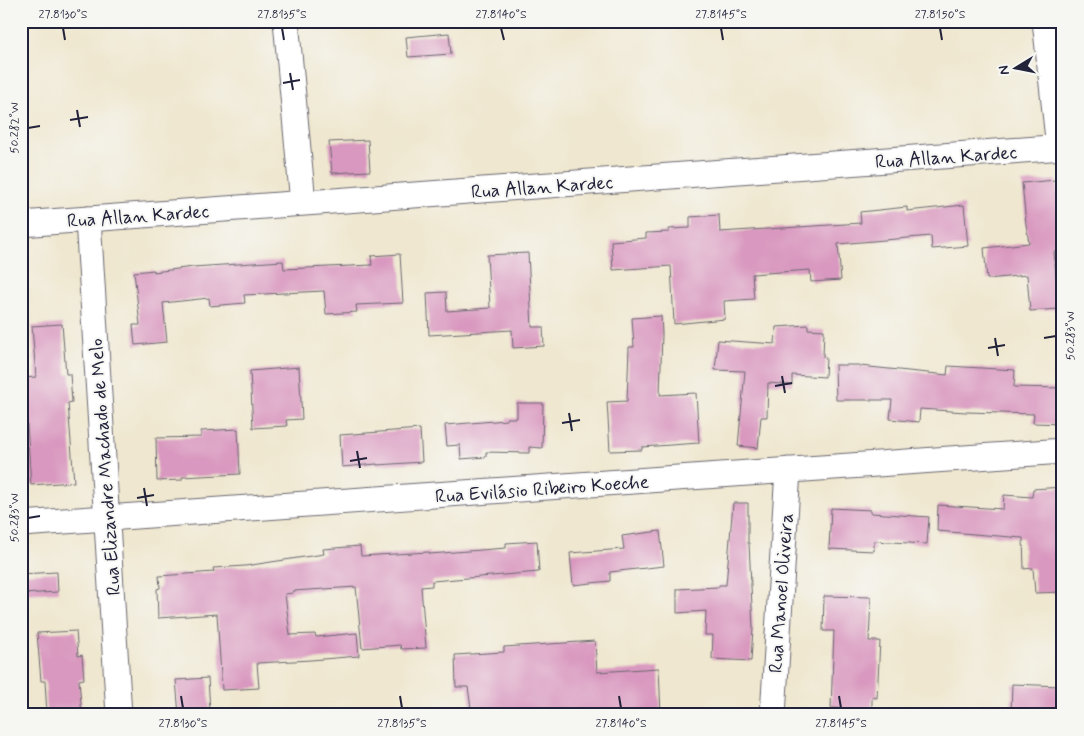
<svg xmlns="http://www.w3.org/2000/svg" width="1084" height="736" font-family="Mynerve,sans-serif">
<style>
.building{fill:#d998bf}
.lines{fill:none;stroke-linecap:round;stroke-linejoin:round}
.street-casing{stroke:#6a676f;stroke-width:27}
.street{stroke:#fff;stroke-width:25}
.ticks{fill:none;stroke:#22223b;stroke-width:2}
.labels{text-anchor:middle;stroke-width:4;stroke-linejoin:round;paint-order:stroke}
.street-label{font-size:19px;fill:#22223b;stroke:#f6f6f2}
.neatline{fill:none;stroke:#22223b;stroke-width:2}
.ticks-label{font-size:12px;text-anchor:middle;fill:#22223b}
</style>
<rect width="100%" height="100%" fill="#f6f6f2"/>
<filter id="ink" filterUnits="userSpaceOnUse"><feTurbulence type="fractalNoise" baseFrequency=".02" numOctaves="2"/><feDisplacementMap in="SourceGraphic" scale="10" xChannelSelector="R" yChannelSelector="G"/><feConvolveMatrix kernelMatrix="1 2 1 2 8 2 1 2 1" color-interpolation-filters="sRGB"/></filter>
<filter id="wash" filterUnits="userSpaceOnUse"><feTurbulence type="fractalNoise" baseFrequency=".0096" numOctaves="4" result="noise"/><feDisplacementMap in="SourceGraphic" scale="20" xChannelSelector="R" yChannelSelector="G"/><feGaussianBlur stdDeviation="1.12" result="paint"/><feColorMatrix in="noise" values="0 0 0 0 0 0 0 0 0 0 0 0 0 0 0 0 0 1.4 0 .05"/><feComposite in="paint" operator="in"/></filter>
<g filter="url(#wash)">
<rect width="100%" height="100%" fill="#efe7cf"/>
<g id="blocks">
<!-- building -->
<path class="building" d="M449,33L451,54L408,57L406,37Z
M368,140L370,171L332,173L329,142Z
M1056,180L1058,194H1063V251L1054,252L1059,309L1030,311L1027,275L987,279L984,248L1029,243L1026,224L1022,183Z
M964,205L968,246L932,249L931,236L838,244L841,280L811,282L810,270L752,274L754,299L724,301L725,319L674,324L671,266L613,270L611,241L646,238V233L669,232V229L690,228V217L719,215L720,232L861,223L860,212L907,207V211Z
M528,253L532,327H543L544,346L513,348L512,330L429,335L427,293L446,292L447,311L490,308L487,255Z
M400,254L403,303L356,305L357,312L326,314L324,291L244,295L245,303L210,306L209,298L163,303L167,342L135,345L133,325H140L134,272L154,270V272L193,267L283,261L284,269L372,265L371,256Z
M661,316L662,334L660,395L696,393L699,443L642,447V450L610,451L607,402L627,401L629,347H634L632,318Z
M62,324L66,374H70L72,402L68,403L74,482L31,485L24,378L36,377L32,326Z
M808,325V329L824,330L823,357L826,358L825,377L792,375V385L768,383L767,417H761L758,448L738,446L745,371L715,370L718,340L775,344L776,327Z
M835,365H859L860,366L947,375L948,366L1015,370L1014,387L1063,388V424L1033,423L1034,414L966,412L920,409L919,422L890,419L892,400H836Z
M299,367L302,419L286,420L287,426L253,428L250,371Z
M517,403H543L542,448L529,447V453L486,452V457L461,459L460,445L447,446L445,425L507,420V418H517Z
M238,429L240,474L182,477V480L157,481L156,438L201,437V431Z
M420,429L422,462L377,465V464L342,467L340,435Z
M1063,487V592L1035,593L1033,568L1024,569L1023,538L937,531L938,505L1003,509L1004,495L1032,497L1033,489Z
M733,503H748V543H749L753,628L751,661L712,659L713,635H705L706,611L677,613V589L719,587V585H726Z
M831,508L871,510V513L929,517L927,544L874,541V551L829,549Z
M660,531L664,566L610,572V581L573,585L570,553L624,549L622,536Z
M537,541L539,572L432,581V586L421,587L426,648L401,649L400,645L362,648L356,587L293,591V593L285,594L290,635L315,634L316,637L357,633L359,656L311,660L257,663L259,688L222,690L217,614L158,618L157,589L160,588L159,576L214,572L213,568L245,566L324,554L323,549L360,546L361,556L429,552L430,554L455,552L506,548V543Z
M57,572L58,592L21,594V574Z
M824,596L871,597L869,641H880L877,698L872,697V710L831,708L834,631H823Z
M76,631L78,656L82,655L84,679L79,680L82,715H47L45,681H41L37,633Z
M595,641L597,672L659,668L661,715H472L468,687H456L455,655L504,652V647Z
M208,678L210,711H202V715H179L176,680Z
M1012,684L1060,686L1058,715H1011Z"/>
</g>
</g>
<g filter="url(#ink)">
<use href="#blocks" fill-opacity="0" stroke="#6a676f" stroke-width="1"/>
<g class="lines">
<defs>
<path id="street" d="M286,21L303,203
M1045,21L1059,148
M88,219L119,715
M21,224L1063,147
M21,524L1063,451
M773,715L788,470"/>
</defs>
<!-- street casing -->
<use href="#street" class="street-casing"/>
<!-- street -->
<use href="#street" class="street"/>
</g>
</g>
<!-- ticks -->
<path class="ticks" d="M63,28L65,40M282,28L284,40M501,28L504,40M721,28L723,40M940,28L942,40M290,73L293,90M283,83L300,80M77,110L80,127M70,120L88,117M28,128L40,126M995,338L998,356M1044,338L1056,336M988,348L1005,345M782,376L785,393M775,386L792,383M569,413L572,431M562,423L580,420M357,451L360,468M350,461L367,458M144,488L147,506M137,498L154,495M28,518L40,516M181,696L183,708M400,696L402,708M619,696L621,708M839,696L841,708"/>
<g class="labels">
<!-- street labels -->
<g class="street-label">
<text transform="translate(946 156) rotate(-4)" y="7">Rua Allan Kardec</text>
<text transform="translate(542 186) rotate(-4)" y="7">Rua Allan Kardec</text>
<text transform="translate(138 215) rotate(-4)" y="7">Rua Allan Kardec</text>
<text transform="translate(104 467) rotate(-94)" y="7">Rua Elizandre Machado de Melo</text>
<text transform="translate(542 488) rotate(-4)" y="7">Rua Evilásio Ribeiro Koeche</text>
<text transform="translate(780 593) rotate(-86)" y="7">Rua Manoel Oliveira</text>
</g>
</g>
<!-- margin -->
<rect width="1084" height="736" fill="none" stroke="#f6f6f2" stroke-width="55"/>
<!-- north arrow -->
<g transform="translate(1016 68) rotate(260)" stroke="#f6f6f2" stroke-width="4" paint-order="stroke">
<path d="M0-4L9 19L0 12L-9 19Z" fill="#22223b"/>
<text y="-8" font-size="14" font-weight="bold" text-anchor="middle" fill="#22223b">N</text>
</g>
<rect x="28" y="28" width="1028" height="680" class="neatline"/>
<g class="ticks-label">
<text x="63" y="18">27.8130°S</text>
<text x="282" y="18">27.8135°S</text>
<text x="501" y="18">27.8140°S</text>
<text x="721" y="18">27.8145°S</text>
<text x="940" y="18">27.8150°S</text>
<text transform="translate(14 128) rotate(-90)" y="4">50.282°W</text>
<text transform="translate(1070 336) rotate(-90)" y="4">50.283°W</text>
<text transform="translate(14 518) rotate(-90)" y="4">50.283°W</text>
<text x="183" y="727">27.8130°S</text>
<text x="402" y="727">27.8135°S</text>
<text x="621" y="727">27.8140°S</text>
<text x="841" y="727">27.8145°S</text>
</g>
</svg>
